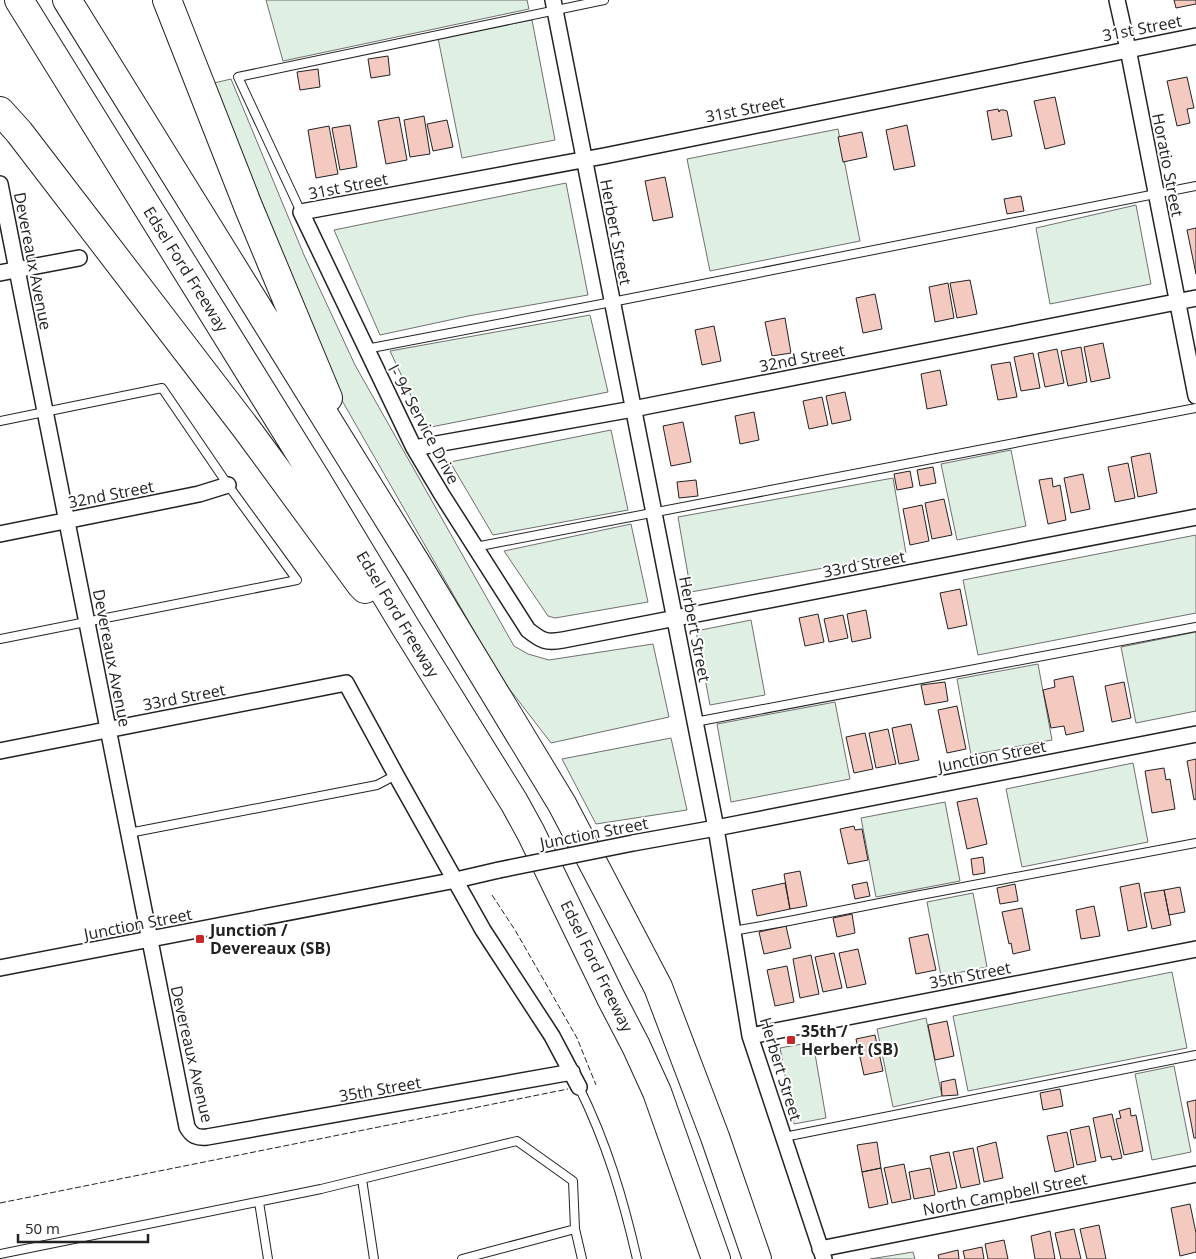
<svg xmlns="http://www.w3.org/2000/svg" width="1196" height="1259" font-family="'Open Sans',sans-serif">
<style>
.green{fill:#e0efe3;stroke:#6f6f6f}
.building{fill:#f3c9c0;stroke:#222}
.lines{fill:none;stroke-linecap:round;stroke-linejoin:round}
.lane-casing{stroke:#222;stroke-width:10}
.street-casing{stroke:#222;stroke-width:18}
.highway-casing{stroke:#222;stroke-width:30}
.lane{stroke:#fff;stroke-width:8}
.street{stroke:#fff;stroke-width:15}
.highway{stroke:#fff;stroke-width:28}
.street-bridge-casing{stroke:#222;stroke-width:18;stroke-linecap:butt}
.street-bridge{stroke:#fff;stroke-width:15}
.fence{stroke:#222;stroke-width:1;stroke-dasharray:6 2.5;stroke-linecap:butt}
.poi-dot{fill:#c62828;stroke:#fff;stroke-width:2}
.labels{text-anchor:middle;stroke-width:4;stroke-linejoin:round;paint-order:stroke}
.street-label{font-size:16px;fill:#222;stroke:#fff}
.poi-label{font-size:16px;font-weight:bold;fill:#222;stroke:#fff;text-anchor:start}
</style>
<rect width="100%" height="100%" fill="#fff"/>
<!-- green -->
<path class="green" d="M266,0H527L529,9L283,61Z
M532,20L555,140L462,158L438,38Z
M231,79L304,255L355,365L514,646L528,654L549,660L653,644L669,717L551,743L501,678L340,397L281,261L214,83Z
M838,129L860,241L710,271L687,159Z
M566,183L588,295L468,316L380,335L334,230Z
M1136,205L1151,284L1050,304L1036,228Z
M590,315L608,392L426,428L390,351Z
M611,430L628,510L493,535L450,462Z
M1011,450L1026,526L957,540L941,464Z
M893,478L906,553L691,592L678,517Z
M631,524L648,602L555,618L548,616L504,551Z
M1196,535V613L978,655L963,580Z
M751,620L765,695L710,705L696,631Z
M1196,632V711L1136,723L1121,647Z
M1038,664L1052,740L971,755L957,679Z
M835,702L850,779L731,802L717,724Z
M671,738L687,810L596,824L562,759Z
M1133,763L1148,842L1022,867L1006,789Z
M945,802L960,881L876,897L861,818Z
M973,893L987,967L941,976L927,902Z
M1172,972L1187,1048L968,1091L953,1016Z
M926,1018L942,1096L893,1107L877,1029Z
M813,1042L826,1118L794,1124L780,1048Z
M1174,1066L1191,1152L1152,1160L1135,1074Z
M913,1252L915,1259H870Z"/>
<!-- building -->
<path class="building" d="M1174,0H1196V4L1176,8Z
M388,56L390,75L371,78L368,59Z
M318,69L320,87L300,90L297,72Z
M1187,77L1194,108L1187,109L1190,123L1177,126L1167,81Z
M1055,97L1065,144L1045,149L1034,101Z
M998,109L999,112L1000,110H1004L1007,111L1012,136L992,140L987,111Z
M424,116L430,154L410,157L404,120Z
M399,117L407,160L386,164L378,121Z
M447,120L453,147L433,151L427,124Z
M350,125L357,167L340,170L332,128Z
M907,125L915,166L894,170L886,130Z
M329,126L338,174L316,178L308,130Z
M862,132L867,157L843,162L838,137Z
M665,177L673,217L653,221L645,181Z
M1021,196L1024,211L1007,214L1004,199Z
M1196,228V274L1187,230Z
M970,280L977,314L957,318L950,283Z
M948,283L954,318L935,322L929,287Z
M875,294L882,329L863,333L856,298Z
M785,318L791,353L772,356L765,322Z
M714,326L721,361L702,365L695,330Z
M1103,343L1110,378L1091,382L1084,347Z
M1081,347L1087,382L1068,386L1061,351Z
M1057,349L1064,383L1045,387L1038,353Z
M1033,353L1040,388L1021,391L1014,357Z
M1010,362L1017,397L998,400L991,365Z
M940,370L947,405L927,409L921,374Z
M845,392L851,420L832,424L826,396Z
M822,397L828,425L809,429L803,401Z
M754,412L759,440L740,444L735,416Z
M683,422L691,462L671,466L663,426Z
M1150,453L1157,493L1138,497L1131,457Z
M1128,463L1135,498L1115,502L1108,467Z
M933,467L936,483L920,486L917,470Z
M910,471L913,487L897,490L894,474Z
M1083,474L1090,509L1071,513L1064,478Z
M1052,478L1053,487L1060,485L1066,520L1048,524L1039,480Z
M696,480L698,496L679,498L677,482Z
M944,499L952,535L932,539L925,503Z
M922,505L929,541L910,545L903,509Z
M960,589L967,625L948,629L940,593Z
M866,610L871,638L852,642L847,614Z
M818,614L824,642L805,646L799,618Z
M843,615L848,638L829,642L824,619Z
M1073,676L1084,731L1066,735L1064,726L1051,728L1043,690L1055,687L1054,680Z
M945,682L948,701L925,705L921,685Z
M1124,682L1131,718L1112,722L1105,686Z
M957,706L966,749L947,753L938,710Z
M911,724L919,760L899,764L892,728Z
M888,729L896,764L876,768L869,733Z
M865,733L873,769L854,773L846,737Z
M1196,759V799L1194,800L1187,761Z
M1164,768L1166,780L1170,779L1175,809L1152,813L1145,771Z
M977,798L987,844L967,849L957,802Z
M854,826L855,830L862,829L868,860L848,864L840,829Z
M983,857L985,873L973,875L971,859Z
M800,871L807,906L790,909L784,874Z
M867,882L870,896L855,899L852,885Z
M785,883L790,909L757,916L752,890Z
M1139,883L1147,927L1128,931L1120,887Z
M1015,884L1018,901L1000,904L997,888Z
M1180,887L1185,912L1169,915L1164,890Z
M1164,890L1171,925L1152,929L1144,893Z
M1094,906L1100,936L1081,939L1076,910Z
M1022,908L1030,950L1013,954L1011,943L1009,944L1002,912Z
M852,914L855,933L837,937L833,918Z
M786,926L791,948L764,954L759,932Z
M928,934L936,970L916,974L909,938Z
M858,949L866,984L847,988L839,953Z
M834,953L842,988L823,992L815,957Z
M811,955L819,994L800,998L793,959Z
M787,966L794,1002L775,1006L767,970Z
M947,1021L954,1056L935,1060L928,1025Z
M875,1035L883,1071L864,1075L856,1039Z
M955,1079L958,1095L942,1096L941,1082Z
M1060,1089L1063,1106L1043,1110L1040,1093Z
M1196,1100V1138H1194L1187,1102Z
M1130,1108L1131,1116L1136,1115L1143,1151L1124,1155L1116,1119L1121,1118L1119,1111Z
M1112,1114L1122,1158L1112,1160L1111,1156L1101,1158L1093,1118Z
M1089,1126L1096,1161L1077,1165L1070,1130Z
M1067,1132L1074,1167L1055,1172L1047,1136Z
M877,1142L881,1168L862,1172L857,1145Z
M996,1142L1003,1178L984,1182L977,1147Z
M973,1148L980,1184L961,1188L953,1152Z
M949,1152L957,1188L938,1192L930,1156Z
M904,1164L911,1199L892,1203L884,1168Z
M881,1168L888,1204L869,1208L862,1172Z
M930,1168L935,1195L914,1199L909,1172Z
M1190,1204L1196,1233V1252L1180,1256L1171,1208Z
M1099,1225L1106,1259H1087L1080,1229Z
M1074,1229L1081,1259H1061L1055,1233Z
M1050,1231L1055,1259H1035L1031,1236Z
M1004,1240L1008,1259H988L985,1244Z
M982,1247L984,1259H965L963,1251Z
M958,1250L959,1259H939L938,1255Z"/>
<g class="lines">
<defs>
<path id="lane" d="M301,212L238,77L604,0
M366,349L612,302L1196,186
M0,421L162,388L228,485L297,580L0,639
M475,547L1196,408
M695,722L1196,627
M129,833L377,785L396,775
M733,931L789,921L910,897L1196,843
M579,1087C607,1144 623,1198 637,1259
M784,1137L1196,1055
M362,1179L374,1259
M259,1202L268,1259
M575,1229L582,1259
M0,1254L321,1189L517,1141L573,1181L575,1229L462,1259"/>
<path id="street" d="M553,0L716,828L750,1036L824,1259
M1117,0L1128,49L1196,396
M1196,36L604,156L301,212L414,448L442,495L528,630C542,641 546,643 563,640L1196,517
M0,184L187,1127C192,1136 197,1138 207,1137L572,1072
M0,273L79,258
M414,448L633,409L1196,298
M0,534L199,494L228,485
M0,751L346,683L396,775L483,930L552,1036L579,1087
M633,843L716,828L1196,734
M0,968L456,880L499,870
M750,1036L1196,949
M820,1249L1196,1174"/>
<path id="highway" d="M19,0L316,479L406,628L514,802L531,833L611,998L636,1046L657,1092L716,1259
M67,0L419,568L562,804L658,987L715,1137L757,1259
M167,0L248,206L328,398
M0,111L19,132L246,428L361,585L365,589"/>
</defs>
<!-- lane casing -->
<use href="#lane" class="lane-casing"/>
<!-- street casing -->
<use href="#street" class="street-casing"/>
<!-- highway casing -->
<use href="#highway" class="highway-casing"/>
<!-- lane -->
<use href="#lane" class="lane"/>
<!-- street -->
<use href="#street" class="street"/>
<!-- highway -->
<use href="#highway" class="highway"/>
<defs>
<path id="street-bridge" d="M499,870L633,843"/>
</defs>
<!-- street-bridge casing -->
<use href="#street-bridge" class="street-bridge-casing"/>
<!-- street-bridge -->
<use href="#street-bridge" class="street-bridge"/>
<!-- fence -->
<path class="fence" d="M492,895L515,930L577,1038L596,1085
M0,1203L568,1089"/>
</g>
<!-- markers -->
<g class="poi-dot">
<rect x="195" y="934" width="10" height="10" rx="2.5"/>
<rect x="786" y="1035" width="10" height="10" rx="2.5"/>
</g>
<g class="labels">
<!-- street labels -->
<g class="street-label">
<text transform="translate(1142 28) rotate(-11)" y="6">31st Street</text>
<text transform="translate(745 109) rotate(-11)" y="6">31st Street</text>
<text transform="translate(1168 165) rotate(79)" y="6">Horatio Street</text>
<text transform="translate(348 186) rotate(-11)" y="6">31st Street</text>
<text transform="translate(616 232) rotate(79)" y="6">Herbert Street</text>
<text transform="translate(33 261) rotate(79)" y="6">Devereaux Avenue</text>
<text transform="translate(186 269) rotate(58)" y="6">Edsel Ford Freeway</text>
<text transform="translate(802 358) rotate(-11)" y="6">32nd Street</text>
<text transform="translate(424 424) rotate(62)" y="6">I- 94 Service Drive</text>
<text transform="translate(111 494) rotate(-11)" y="6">32nd Street</text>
<text transform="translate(864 564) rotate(-11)" y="6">33rd Street</text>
<text transform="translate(398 614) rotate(59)" y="6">Edsel Ford Freeway</text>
<text transform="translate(695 629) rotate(79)" y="6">Herbert Street</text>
<text transform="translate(112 658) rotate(79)" y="6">Devereaux Avenue</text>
<text transform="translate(184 697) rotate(-11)" y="6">33rd Street</text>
<text transform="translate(992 756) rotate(-11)" y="6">Junction Street</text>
<text transform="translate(594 833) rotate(-11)" y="6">Junction Street</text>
<text transform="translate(138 924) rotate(-11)" y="6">Junction Street</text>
<text transform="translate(597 966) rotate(64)" y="6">Edsel Ford Freeway</text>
<text transform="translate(970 975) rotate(-11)" y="6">35th Street</text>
<text transform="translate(192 1054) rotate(77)" y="6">Devereaux Avenue</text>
<text transform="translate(781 1069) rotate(73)" y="6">Herbert Street</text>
<text transform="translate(380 1089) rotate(-10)" y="6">35th Street</text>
<text transform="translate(1005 1194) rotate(-11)" y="6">North Campbell Street</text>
</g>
<!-- poi labels -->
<g class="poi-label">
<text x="210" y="936">Junction /<tspan x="210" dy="18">Devereaux (SB)</tspan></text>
<text x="801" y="1037">35th /<tspan x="801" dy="18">Herbert (SB)</tspan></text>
</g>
</g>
<!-- scale -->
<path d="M18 1234v8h130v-8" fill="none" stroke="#222222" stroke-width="2.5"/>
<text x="25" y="1234" font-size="15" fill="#222222" stroke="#ffffff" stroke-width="4" paint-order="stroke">50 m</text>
</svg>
